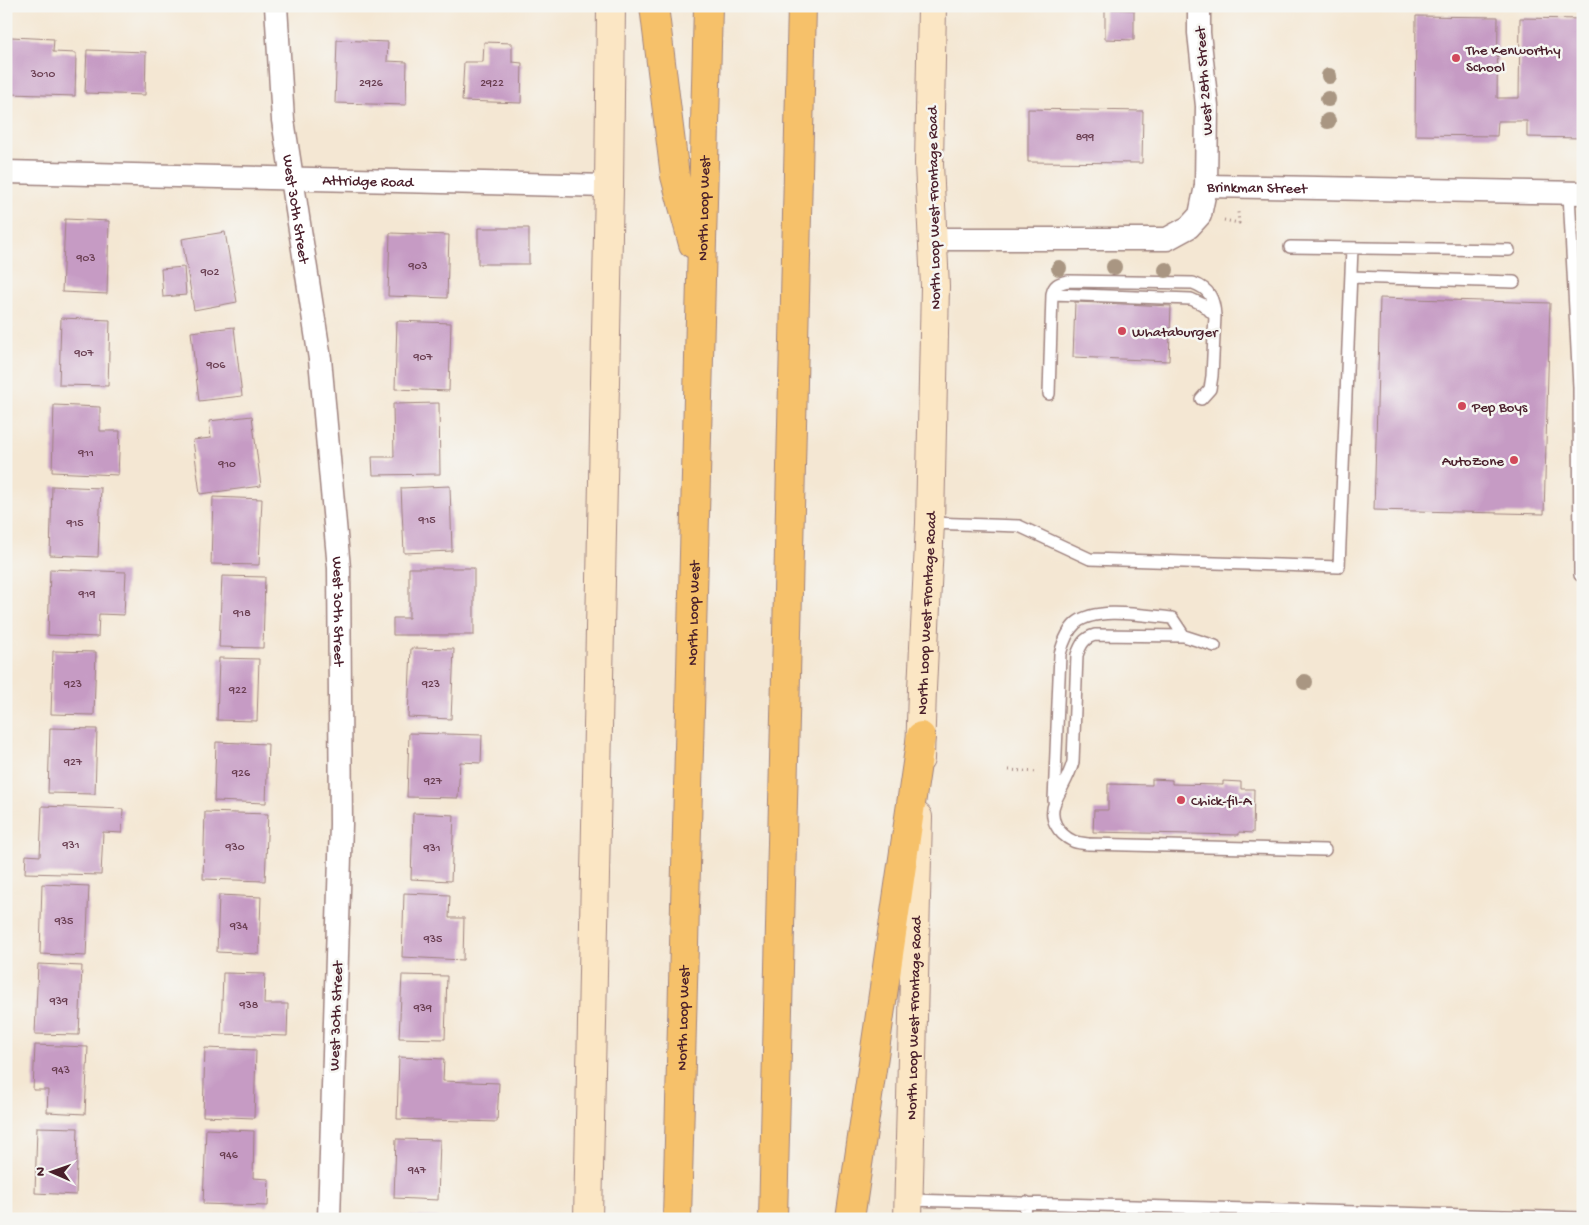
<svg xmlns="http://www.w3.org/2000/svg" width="1589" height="1225" font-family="'Gochi Hand',sans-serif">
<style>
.building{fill:#c69bc4}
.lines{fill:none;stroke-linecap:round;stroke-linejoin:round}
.service-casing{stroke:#9f837f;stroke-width:14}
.minor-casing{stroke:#9f837f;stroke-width:25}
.secondary-casing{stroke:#9f837f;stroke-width:30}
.motorway-casing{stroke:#9f837f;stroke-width:30}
.path{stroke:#9f837f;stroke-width:3;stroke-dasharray:1 4;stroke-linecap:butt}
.service{stroke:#fff;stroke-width:11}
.minor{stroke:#fff;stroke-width:22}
.secondary{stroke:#fbe6c4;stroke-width:28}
.motorway{stroke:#f6c16b;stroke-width:28}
.tree{fill:#a99682}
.poi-dot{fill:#d1495b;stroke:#f6f6f2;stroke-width:2}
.labels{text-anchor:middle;stroke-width:5;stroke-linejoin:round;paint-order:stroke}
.number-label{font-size:12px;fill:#693e51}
.poi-label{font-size:15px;fill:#4a1f2b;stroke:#f6f6f2;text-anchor:start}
.street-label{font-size:15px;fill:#4a1f2b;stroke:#f6f6f2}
</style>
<rect width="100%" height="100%" fill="#f6f6f2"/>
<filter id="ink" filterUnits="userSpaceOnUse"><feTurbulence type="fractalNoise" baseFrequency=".02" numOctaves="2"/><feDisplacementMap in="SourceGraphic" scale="10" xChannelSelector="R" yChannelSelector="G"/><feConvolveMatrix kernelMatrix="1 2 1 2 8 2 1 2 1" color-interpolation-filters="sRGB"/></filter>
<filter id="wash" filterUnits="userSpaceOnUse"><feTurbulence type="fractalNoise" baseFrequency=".0096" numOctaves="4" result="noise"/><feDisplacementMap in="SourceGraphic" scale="20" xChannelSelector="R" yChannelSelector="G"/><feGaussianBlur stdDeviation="1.12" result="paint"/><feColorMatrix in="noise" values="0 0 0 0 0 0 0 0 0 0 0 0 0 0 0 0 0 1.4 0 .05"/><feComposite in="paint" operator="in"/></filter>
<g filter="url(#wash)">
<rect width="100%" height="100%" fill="#f4e7d3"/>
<g id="blocks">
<!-- building -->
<path class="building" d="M1105,9L1134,10V40L1105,39Z
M1416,16L1498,17L1497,98H1519L1520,18L1583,19L1582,138L1527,137V121H1498L1497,136L1415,135Z
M11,37L54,39L53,52L76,53L75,96L10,94Z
M337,40L388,42L387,61L407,62L406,105L335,103Z
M484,42L512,43V62L522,63L521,103L462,101L464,62H483Z
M87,50L146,52L145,95L85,93Z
M1028,109L1143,111L1142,163L1028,162Z
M65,219L109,221L107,294L62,292Z
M478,228H529V264H478Z
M225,232L237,302L194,310L182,239Z
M390,233L449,235L447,298L388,296Z
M184,267L186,295L163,297L161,269Z
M1380,298L1550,303L1544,514L1374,510Z
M1075,302L1171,306L1169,361L1073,357Z
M61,318L110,320L108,386L59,385Z
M397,321L451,323L449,391L395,389Z
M234,327L242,396L199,401L191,332Z
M439,403L440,474L373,475L372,457H394L393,404Z
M54,405L100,407V431H120L118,475L52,472Z
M252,416L261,486L200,494L193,440L211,438L209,421Z
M52,486L101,488L98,557L50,555Z
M450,486L452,551L404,553L401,488Z
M213,497L262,499L259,565L211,564Z
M409,568H474V635H393V618H409Z
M50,569L126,572L124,615L99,614L98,637L48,635Z
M222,576L265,577L263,648L219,647Z
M411,648L454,649L451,719L408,717Z
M53,651L96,652L94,715L51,714Z
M219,658L259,659L257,721L217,720Z
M50,728L97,729L95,794L48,793Z
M409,733L482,735L481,763L460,762L458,798L407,797Z
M216,742L268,744L266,803L214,801Z
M1152,779L1172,780V784L1223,785V781L1241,782V789H1254L1253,833L1239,832V835L1093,832L1094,810H1108V784L1152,785Z
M42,806L123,809L122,833L103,832L101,875L25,873L26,855L40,856Z
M205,812L268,814L265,881L203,879Z
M413,813L454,815L451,881L411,879Z
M42,884L89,886L86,956L40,954Z
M404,893L450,895L449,918H464L463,960L402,957Z
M219,895L261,897L259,954L217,952Z
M38,964L82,966L79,1035L35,1034Z
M223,973L265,974L264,1004H288L287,1036L221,1034Z
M402,975L447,976L445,1039L399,1038Z
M35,1045L88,1047L85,1114L47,1112L48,1090H33Z
M205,1048L256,1050L254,1118L203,1116Z
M399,1057L444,1059L443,1081L499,1083L497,1122L397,1119Z
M37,1127L78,1128L76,1195L35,1193Z
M206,1129L254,1131L253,1178L269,1179L268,1206L203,1204Z
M396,1139L440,1140L438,1200L394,1198Z
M404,1216L438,1217V1219H404Z"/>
</g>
</g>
<g filter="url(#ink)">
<use href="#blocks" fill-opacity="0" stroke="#9f837f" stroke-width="1"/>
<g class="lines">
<defs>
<path id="service" d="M1569,194L1579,387L1580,575
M1290,247L1509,250
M1351,277L1514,282
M1052,294C1054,285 1058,283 1068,281L1193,283C1210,289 1214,299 1215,316
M1049,394L1052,294L1191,299L1204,305L1215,316L1212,376L1210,389L1201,399
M930,523L1019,526L1090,559L1339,567L1352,248
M1215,646L1184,636L1095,635C1084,638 1081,644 1077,655L1073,762C1069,777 1061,788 1055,802C1048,818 1058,834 1073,841C1077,843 1083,843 1088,844L1325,850
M1054,801L1060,654C1063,643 1067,631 1076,623C1097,606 1146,616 1172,618L1184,636
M908,1200L1583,1218
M1025,1219L1026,1202"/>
<g id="minor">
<path id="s1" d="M276,6L283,120L320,359L339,568L341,824L329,1219"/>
<path id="s2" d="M6,172L609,186"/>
<path id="s3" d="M1206,186L1583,193"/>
<path d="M932,239H1167L1189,227L1200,215L1206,186L1207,106L1199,33V6"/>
</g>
<g id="secondary">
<path id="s4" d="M920,759L922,689L930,523L935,286L929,164L932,6"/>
<path d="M588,1219L609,186L611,6"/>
<path id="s5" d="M908,1219L918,817"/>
</g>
<g id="motorway">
<path d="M654,6L675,176L693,244"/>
<path id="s6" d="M677,1219L708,6"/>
<path d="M773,1219L802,6"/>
<path d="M850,1219L921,736"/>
</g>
</defs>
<!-- service casing -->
<use href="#service" class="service-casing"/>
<!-- minor casing -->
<use href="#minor" class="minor-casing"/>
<!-- secondary casing -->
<use href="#secondary" class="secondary-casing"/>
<!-- motorway casing -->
<use href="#motorway" class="motorway-casing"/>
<!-- path -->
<path class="path" d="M1224,220L1239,223L1238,212
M1009,770L1037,772"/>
<!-- service -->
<use href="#service" class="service"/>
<!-- minor -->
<use href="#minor" class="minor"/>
<!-- secondary -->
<use href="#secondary" class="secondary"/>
<!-- motorway -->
<use href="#motorway" class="motorway"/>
</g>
<!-- trees -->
<g class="tree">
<circle cx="1329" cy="76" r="8"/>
<circle cx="1328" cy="99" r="8"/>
<circle cx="1328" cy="121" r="8"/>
<circle cx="1114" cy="267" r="8"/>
<circle cx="1059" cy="268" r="8"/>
<circle cx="1166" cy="270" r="8"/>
<circle cx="1305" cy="682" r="8"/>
</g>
</g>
<!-- markers -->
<g class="poi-dot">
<circle cx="1456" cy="58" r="5"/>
<circle cx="1122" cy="331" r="5"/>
<circle cx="1462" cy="406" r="5"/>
<circle cx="1514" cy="460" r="5"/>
<circle cx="1181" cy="800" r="5"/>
</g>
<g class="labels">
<!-- number labels -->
<g class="number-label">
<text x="43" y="77">3010</text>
<text x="371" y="86">2926</text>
<text x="492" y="86">2922</text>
<text x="1085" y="140">899</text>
<text x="86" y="261">903</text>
<text x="418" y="269">903</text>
<text x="210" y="275">902</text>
<text x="84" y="356">907</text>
<text x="423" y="360">907</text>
<text x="216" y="368">906</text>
<text x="86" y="456">911</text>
<text x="227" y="467">910</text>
<text x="427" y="523">915</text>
<text x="75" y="526">915</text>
<text x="87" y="597">919</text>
<text x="242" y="616">918</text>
<text x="73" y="687">923</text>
<text x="431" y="687">923</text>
<text x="238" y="693">922</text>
<text x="73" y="765">927</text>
<text x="241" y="776">926</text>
<text x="433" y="784">927</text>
<text x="71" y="848">931</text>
<text x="235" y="850">930</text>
<text x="432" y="851">931</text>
<text x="64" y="924">935</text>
<text x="239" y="929">934</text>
<text x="433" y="942">935</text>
<text x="59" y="1004">939</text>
<text x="249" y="1008">938</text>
<text x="423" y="1011">939</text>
<text x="61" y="1073">943</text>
<text x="229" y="1158">946</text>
<text x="417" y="1173">947</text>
</g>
<!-- poi labels -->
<g class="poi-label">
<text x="1466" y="54">The Kenworthy<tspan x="1466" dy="17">School</tspan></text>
<text x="1132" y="336">Whataburger</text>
<text x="1472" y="411">Pep Boys</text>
<text x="1504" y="465" text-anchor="end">AutoZone</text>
<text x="1191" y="805">Chick-fil-A</text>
</g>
<!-- street labels -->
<g class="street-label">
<text transform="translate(1203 81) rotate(-94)" y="5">West 28th Street</text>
<text dy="5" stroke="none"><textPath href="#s2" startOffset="362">Attridge Road</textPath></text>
<text dy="5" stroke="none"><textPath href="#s3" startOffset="51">Brinkman Street</textPath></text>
<text dy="5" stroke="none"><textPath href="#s1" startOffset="204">West 30th Street</textPath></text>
<text dy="5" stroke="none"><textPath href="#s6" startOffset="1011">North Loop West</textPath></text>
<text transform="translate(933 208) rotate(-91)" y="5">North Loop West Frontage Road</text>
<text dy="5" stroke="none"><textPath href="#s1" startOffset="609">West 30th Street</textPath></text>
<text dy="5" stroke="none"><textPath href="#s6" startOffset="606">North Loop West</textPath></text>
<text dy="5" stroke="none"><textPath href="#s4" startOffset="146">North Loop West Frontage Road</textPath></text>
<text transform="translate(335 1016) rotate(-88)" y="5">West 30th Street</text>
<text dy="5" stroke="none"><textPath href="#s6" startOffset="201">North Loop West</textPath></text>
<text dy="5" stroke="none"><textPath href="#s5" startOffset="201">North Loop West Frontage Road</textPath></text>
</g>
</g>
<!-- margin -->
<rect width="1589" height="1225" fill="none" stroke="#f6f6f2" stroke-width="25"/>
<!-- north arrow -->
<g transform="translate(52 1172) rotate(272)" stroke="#f6f6f2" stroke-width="4" paint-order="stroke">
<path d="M0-4L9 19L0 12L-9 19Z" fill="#4a1f2b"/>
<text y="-8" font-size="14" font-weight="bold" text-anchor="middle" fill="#4a1f2b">N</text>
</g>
</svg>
